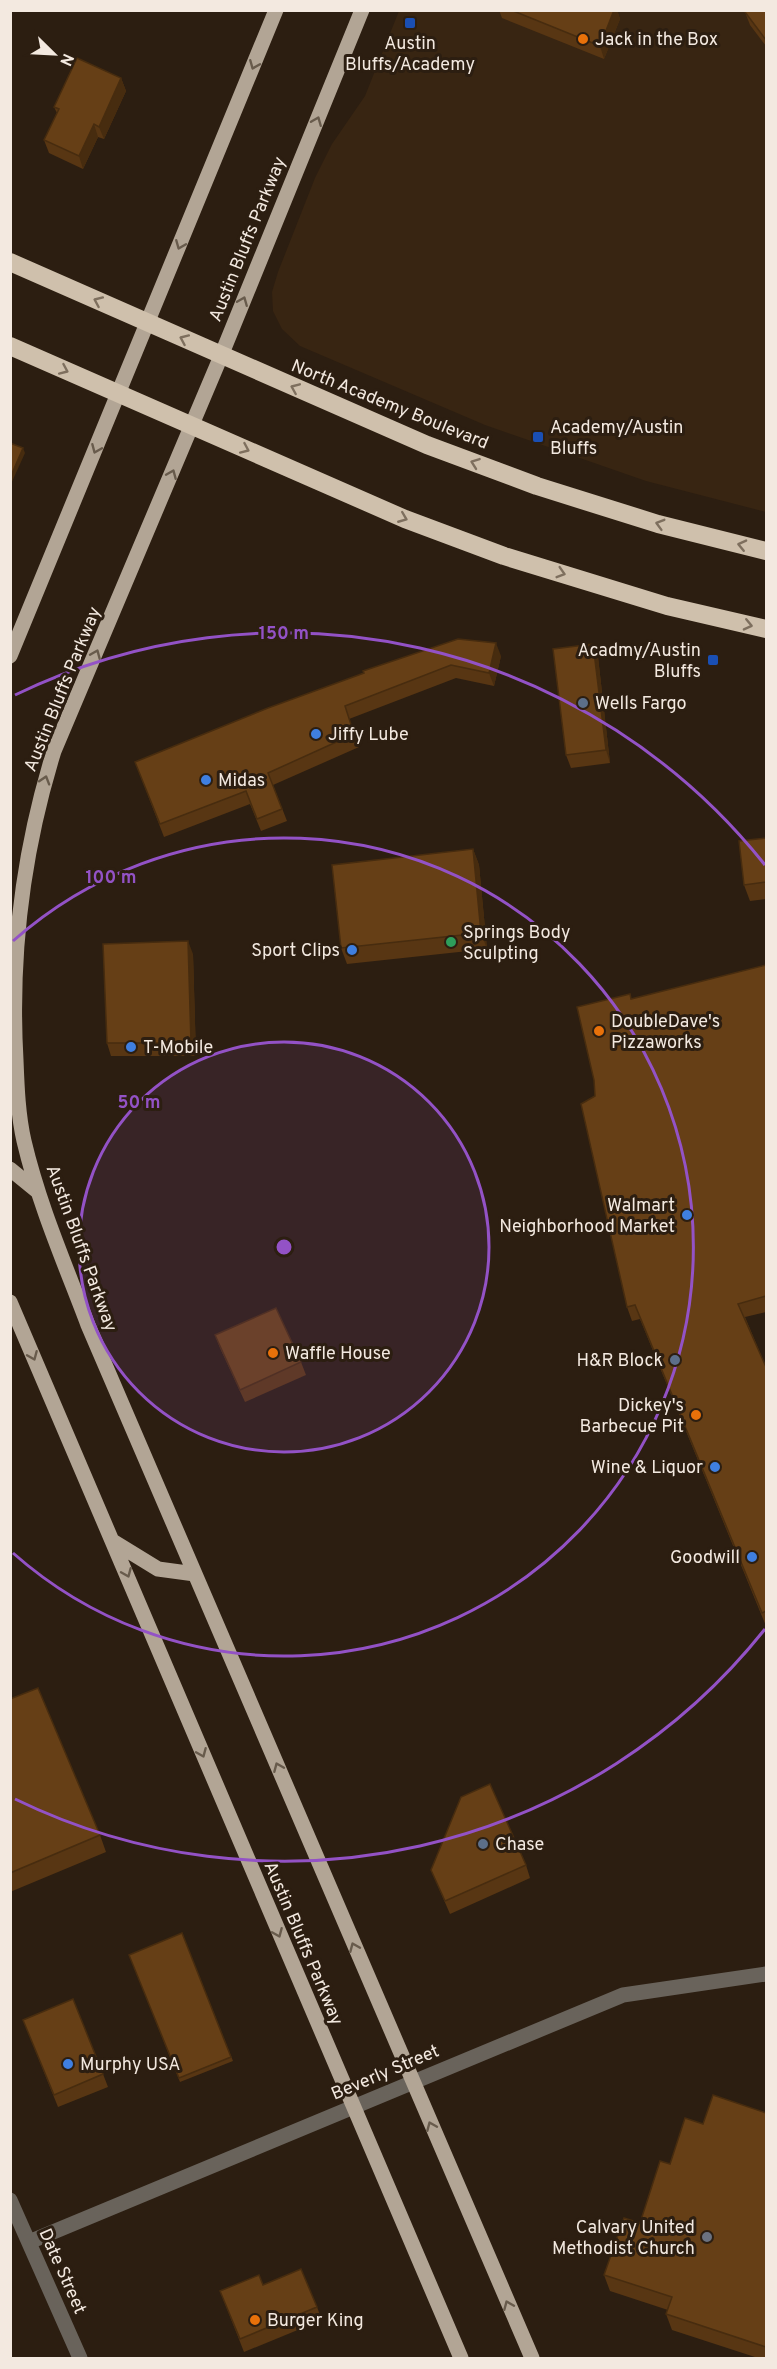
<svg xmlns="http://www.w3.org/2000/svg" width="777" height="2369" font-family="Overpass,sans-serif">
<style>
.built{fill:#382512}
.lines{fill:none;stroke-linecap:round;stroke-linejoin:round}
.street{stroke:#69635b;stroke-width:15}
.primary{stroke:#b2a595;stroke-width:15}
.highway{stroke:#cfc0ac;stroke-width:18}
.wall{fill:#583613}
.shaded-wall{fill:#472c0f}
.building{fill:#663f16;stroke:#472c0f;stroke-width:1.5}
.oneway{stroke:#685b4c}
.oneway2{stroke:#7e6f5e}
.ring{fill:none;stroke:#9352c6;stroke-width:3}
.transit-dot{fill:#1a4fb4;stroke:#2c1e11;stroke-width:2}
.food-dot{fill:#e8710a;stroke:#2c1e11;stroke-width:2}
.service-dot{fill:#5c6f8a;stroke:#2c1e11;stroke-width:2}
.shop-dot{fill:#3f7fe0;stroke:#2c1e11;stroke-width:2}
.leisure-dot{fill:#2e9e5b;stroke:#2c1e11;stroke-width:2}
.worship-dot{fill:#6b7280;stroke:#2c1e11;stroke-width:2}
.labels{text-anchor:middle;stroke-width:6;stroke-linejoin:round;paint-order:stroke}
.poi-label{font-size:18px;fill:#f3e9e0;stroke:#2c1e11;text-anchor:start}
.street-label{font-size:18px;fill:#f3e9e0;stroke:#2c1e11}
.centre{fill:#9352c6;stroke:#2c1e11;stroke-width:3}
.ring-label{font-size:18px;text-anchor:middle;font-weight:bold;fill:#9352c6;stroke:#2c1e11;stroke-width:6;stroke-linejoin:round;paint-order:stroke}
</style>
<rect width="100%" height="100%" fill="#2c1e11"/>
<!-- built -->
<path class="built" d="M399,11H766V512L646,481L485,425L300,346L282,329L273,311L272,292L278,272L315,178L332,144L365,96Z"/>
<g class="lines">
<!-- street -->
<path class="street" d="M10,2200L80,2358
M29,2242L623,1995L766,1974"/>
<!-- primary -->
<path class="primary" d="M362,10L221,356L54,751C23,851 10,955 16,1060C17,1086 18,1115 24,1141C39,1205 65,1264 88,1325L532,2358
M10,656L276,10
M10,1169L37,1191
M10,1302L461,2358
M114,1542L158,1569L195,1574"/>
<!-- highway -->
<path class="highway" d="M10,262L427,445L537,486L658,524L766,551
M10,346L405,519L504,556L667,606L766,629"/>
</g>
<!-- wall -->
<path class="wall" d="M499,10H617L620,19L604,59L502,18Z
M766,10V46L750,25L745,12Z
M121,78L126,91L104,139L98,137L83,169L49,153L44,140L57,113L54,107Z
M501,656L494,686L456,678L349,719L359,747L273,785L287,821L261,831L250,804L164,837L135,762L364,673Z
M598,657L610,763L571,768L566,755Z
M766,838V899L750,901L744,885Z
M473,849L479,865L487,949L347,964L341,948Z
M193,954L196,1056H111L107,1043Z
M766,965V1312L745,1317L766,1367V1626L640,1319L632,1321L627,1307L595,1096Z
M215,1335L301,1362L306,1375L245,1402L220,1348Z
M10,1699L100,1835L106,1852L10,1892Z
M526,1865L530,1878L450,1914L431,1870Z
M182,1933L233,2061L180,2082L129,1955Z
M23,2020L103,2074L108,2087L58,2107Z
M766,2113V2358H758L672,2330L666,2314L668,2310L610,2291L604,2275L640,2223L670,2164L703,2124Z
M263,2285L317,2307L322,2320L244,2352L220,2291Z"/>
<!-- shaded-wall -->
<path class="shaded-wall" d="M614,10H617L620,19L604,59L600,46Z
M121,78L126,91L104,139L99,127Z
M94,124L98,137L83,169L79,156Z
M23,448L25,453L10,486V478Z
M496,643L501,656L494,686L489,673Z
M593,644L598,657L610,763L606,750Z
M473,849L479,865L487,949L481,933Z
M188,941L193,954L196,1056L191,1043Z"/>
<!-- building -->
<path class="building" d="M511,10H614L600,46Z
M747,10H766V40L745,12Z
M77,58L121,78L99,127L94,124L79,156L44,140L59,109L54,107Z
M10,443L23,448L10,478Z
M458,639L496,643L489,673L451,665L345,706L354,734L268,773L282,809L257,819L246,791L160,824L135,762L268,708L364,673L363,671Z
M593,644L606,750L566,755L553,649Z
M766,838V882L744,885L739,841Z
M473,849L481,933L341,948L332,865Z
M188,941L191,1043H107L103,944Z
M766,965V1296L738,1304L766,1367V1611L762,1613L635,1305L627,1307L581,1104L595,1096L594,1080L577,1007L630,994L631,999Z
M276,1308L301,1362L240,1390L215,1335Z
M38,1688L100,1835L10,1873V1699Z
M490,1784L526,1865L445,1901L431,1870L461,1797Z
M182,1933L231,2057L179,2078L129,1955Z
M73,1999L103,2074L54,2095L23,2020Z
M713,2095L766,2113V2347L666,2314L672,2297L604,2275L624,2218L640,2223L660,2161L670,2164L685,2118L703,2124Z
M301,2269L317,2307L240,2339L220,2291L259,2275L263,2285Z"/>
<!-- one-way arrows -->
<defs><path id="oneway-chevron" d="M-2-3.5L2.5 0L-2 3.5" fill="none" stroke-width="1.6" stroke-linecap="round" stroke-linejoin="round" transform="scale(1.5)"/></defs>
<g class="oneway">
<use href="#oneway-chevron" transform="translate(254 65) rotate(112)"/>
<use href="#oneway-chevron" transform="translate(317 121) rotate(-68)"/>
<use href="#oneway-chevron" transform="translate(180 245) rotate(112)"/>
<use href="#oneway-chevron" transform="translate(243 301) rotate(-68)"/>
<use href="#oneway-chevron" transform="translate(96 449) rotate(113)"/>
<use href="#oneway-chevron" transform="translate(172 474) rotate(-67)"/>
<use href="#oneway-chevron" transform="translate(96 654) rotate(-67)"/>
<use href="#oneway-chevron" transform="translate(45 780) rotate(-73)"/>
<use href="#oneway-chevron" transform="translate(33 1356) rotate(67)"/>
<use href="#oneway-chevron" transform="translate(127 1573) rotate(67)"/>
<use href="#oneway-chevron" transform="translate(202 1753) rotate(67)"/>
<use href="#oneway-chevron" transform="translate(278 1767) rotate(-113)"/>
<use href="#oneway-chevron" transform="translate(278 1933) rotate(67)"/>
<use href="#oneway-chevron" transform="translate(354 1947) rotate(-113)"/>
<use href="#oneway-chevron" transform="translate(431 2126) rotate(-113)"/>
<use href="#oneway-chevron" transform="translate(508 2305) rotate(-113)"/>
</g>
<g class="oneway2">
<use href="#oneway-chevron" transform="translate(98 301) rotate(-156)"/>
<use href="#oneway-chevron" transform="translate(184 339) rotate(-156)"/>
<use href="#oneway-chevron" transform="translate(64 370) rotate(24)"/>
<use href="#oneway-chevron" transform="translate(295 388) rotate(-157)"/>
<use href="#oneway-chevron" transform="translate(245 449) rotate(24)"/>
<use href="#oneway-chevron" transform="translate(475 463) rotate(-160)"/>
<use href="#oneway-chevron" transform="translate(403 518) rotate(22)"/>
<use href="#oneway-chevron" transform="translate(660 524) rotate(-164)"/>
<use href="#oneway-chevron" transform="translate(742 545) rotate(-167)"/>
<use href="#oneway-chevron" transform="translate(561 573) rotate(17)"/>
<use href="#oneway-chevron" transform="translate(748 625) rotate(13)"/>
</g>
<!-- distance rings -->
<circle cx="284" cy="1247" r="205" fill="#9352c6" fill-opacity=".12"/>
<g class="ring">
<circle cx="284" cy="1247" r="205"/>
<path d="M13 941A409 409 0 1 1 13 1553"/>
<path d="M765 1629A614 614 0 0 1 15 1799M15 695A614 614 0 0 1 765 865"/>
</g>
<!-- markers -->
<g class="transit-dot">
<rect x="404" y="17" width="12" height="12" rx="3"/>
<rect x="532" y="431" width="12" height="12" rx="3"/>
<rect x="707" y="654" width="12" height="12" rx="3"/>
</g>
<g class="food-dot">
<circle cx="583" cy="39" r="6"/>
<circle cx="599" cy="1031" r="6"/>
<circle cx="273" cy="1353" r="6"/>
<circle cx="696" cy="1415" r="6"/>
<circle cx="255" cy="2320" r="6"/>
</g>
<g class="service-dot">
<circle cx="583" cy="703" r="6"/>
<circle cx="675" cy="1360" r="6"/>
<circle cx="483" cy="1844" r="6"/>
</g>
<g class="shop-dot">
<circle cx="316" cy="734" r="6"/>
<circle cx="206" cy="780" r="6"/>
<circle cx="352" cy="950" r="6"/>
<circle cx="131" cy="1047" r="6"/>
<circle cx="687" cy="1215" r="6"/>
<circle cx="715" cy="1467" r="6"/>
<circle cx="752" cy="1557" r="6"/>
<circle cx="68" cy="2064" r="6"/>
</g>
<circle class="leisure-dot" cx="451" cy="942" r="6"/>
<circle class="worship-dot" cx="707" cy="2237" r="6"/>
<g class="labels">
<!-- poi labels -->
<g class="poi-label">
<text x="595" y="45">Jack in the Box</text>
<text x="410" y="49" text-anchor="middle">Austin<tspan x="410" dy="21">Bluffs/Academy</tspan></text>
<text x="550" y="433">Academy/Austin<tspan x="550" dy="21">Bluffs</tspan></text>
<text x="701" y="656" text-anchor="end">Acadmy/Austin<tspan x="701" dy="21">Bluffs</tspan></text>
<text x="595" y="709">Wells Fargo</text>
<text x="328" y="740">Jiffy Lube</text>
<text x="218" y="786">Midas</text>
<text x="463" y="938">Springs Body<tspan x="463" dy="21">Sculpting</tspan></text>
<text x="340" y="956" text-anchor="end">Sport Clips</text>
<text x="611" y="1027">DoubleDave's<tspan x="611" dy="21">Pizzaworks</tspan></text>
<text x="143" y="1053">T-Mobile</text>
<text x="675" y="1211" text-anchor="end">Walmart<tspan x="675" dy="21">Neighborhood Market</tspan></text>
<text x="285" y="1359">Waffle House</text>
<text x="663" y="1366" text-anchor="end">H&amp;R Block</text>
<text x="684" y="1411" text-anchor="end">Dickey's<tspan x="684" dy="21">Barbecue Pit</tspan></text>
<text x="703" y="1473" text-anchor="end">Wine &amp; Liquor</text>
<text x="740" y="1563" text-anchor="end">Goodwill</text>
<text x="495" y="1850">Chase</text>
<text x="80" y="2070">Murphy USA</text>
<text x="695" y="2233" text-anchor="end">Calvary United<tspan x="695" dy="21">Methodist Church</tspan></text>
<text x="267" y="2326">Burger King</text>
</g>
<!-- street labels -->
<g class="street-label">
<text transform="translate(247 239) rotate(-68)" y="6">Austin Bluffs Parkway</text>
<text transform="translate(390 404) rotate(22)" y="6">North Academy Boulevard</text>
<text transform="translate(62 689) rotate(-68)" y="6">Austin Bluffs Parkway</text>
<text transform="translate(82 1248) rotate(70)" y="6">Austin Bluffs Parkway</text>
<text transform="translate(304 1943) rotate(67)" y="6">Austin Bluffs Parkway</text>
<text transform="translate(385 2072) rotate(-23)" y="6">Beverly Street</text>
<text transform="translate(63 2271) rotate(66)" y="6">Date Street</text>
</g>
</g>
<circle cx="284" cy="1247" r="9" class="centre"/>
<g class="ring-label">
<text x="284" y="639">150 m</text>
<text x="111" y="883">100 m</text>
<text x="139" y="1108">50 m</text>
</g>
<!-- border -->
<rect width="777" height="2369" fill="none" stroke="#f3e9e0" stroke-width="24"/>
<!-- north arrow -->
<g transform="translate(54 54) rotate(114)" stroke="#2c1e11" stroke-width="4.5" paint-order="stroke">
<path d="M0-4.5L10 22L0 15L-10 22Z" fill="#f3e9e0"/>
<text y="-9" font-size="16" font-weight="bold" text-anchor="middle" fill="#f3e9e0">N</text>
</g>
</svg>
